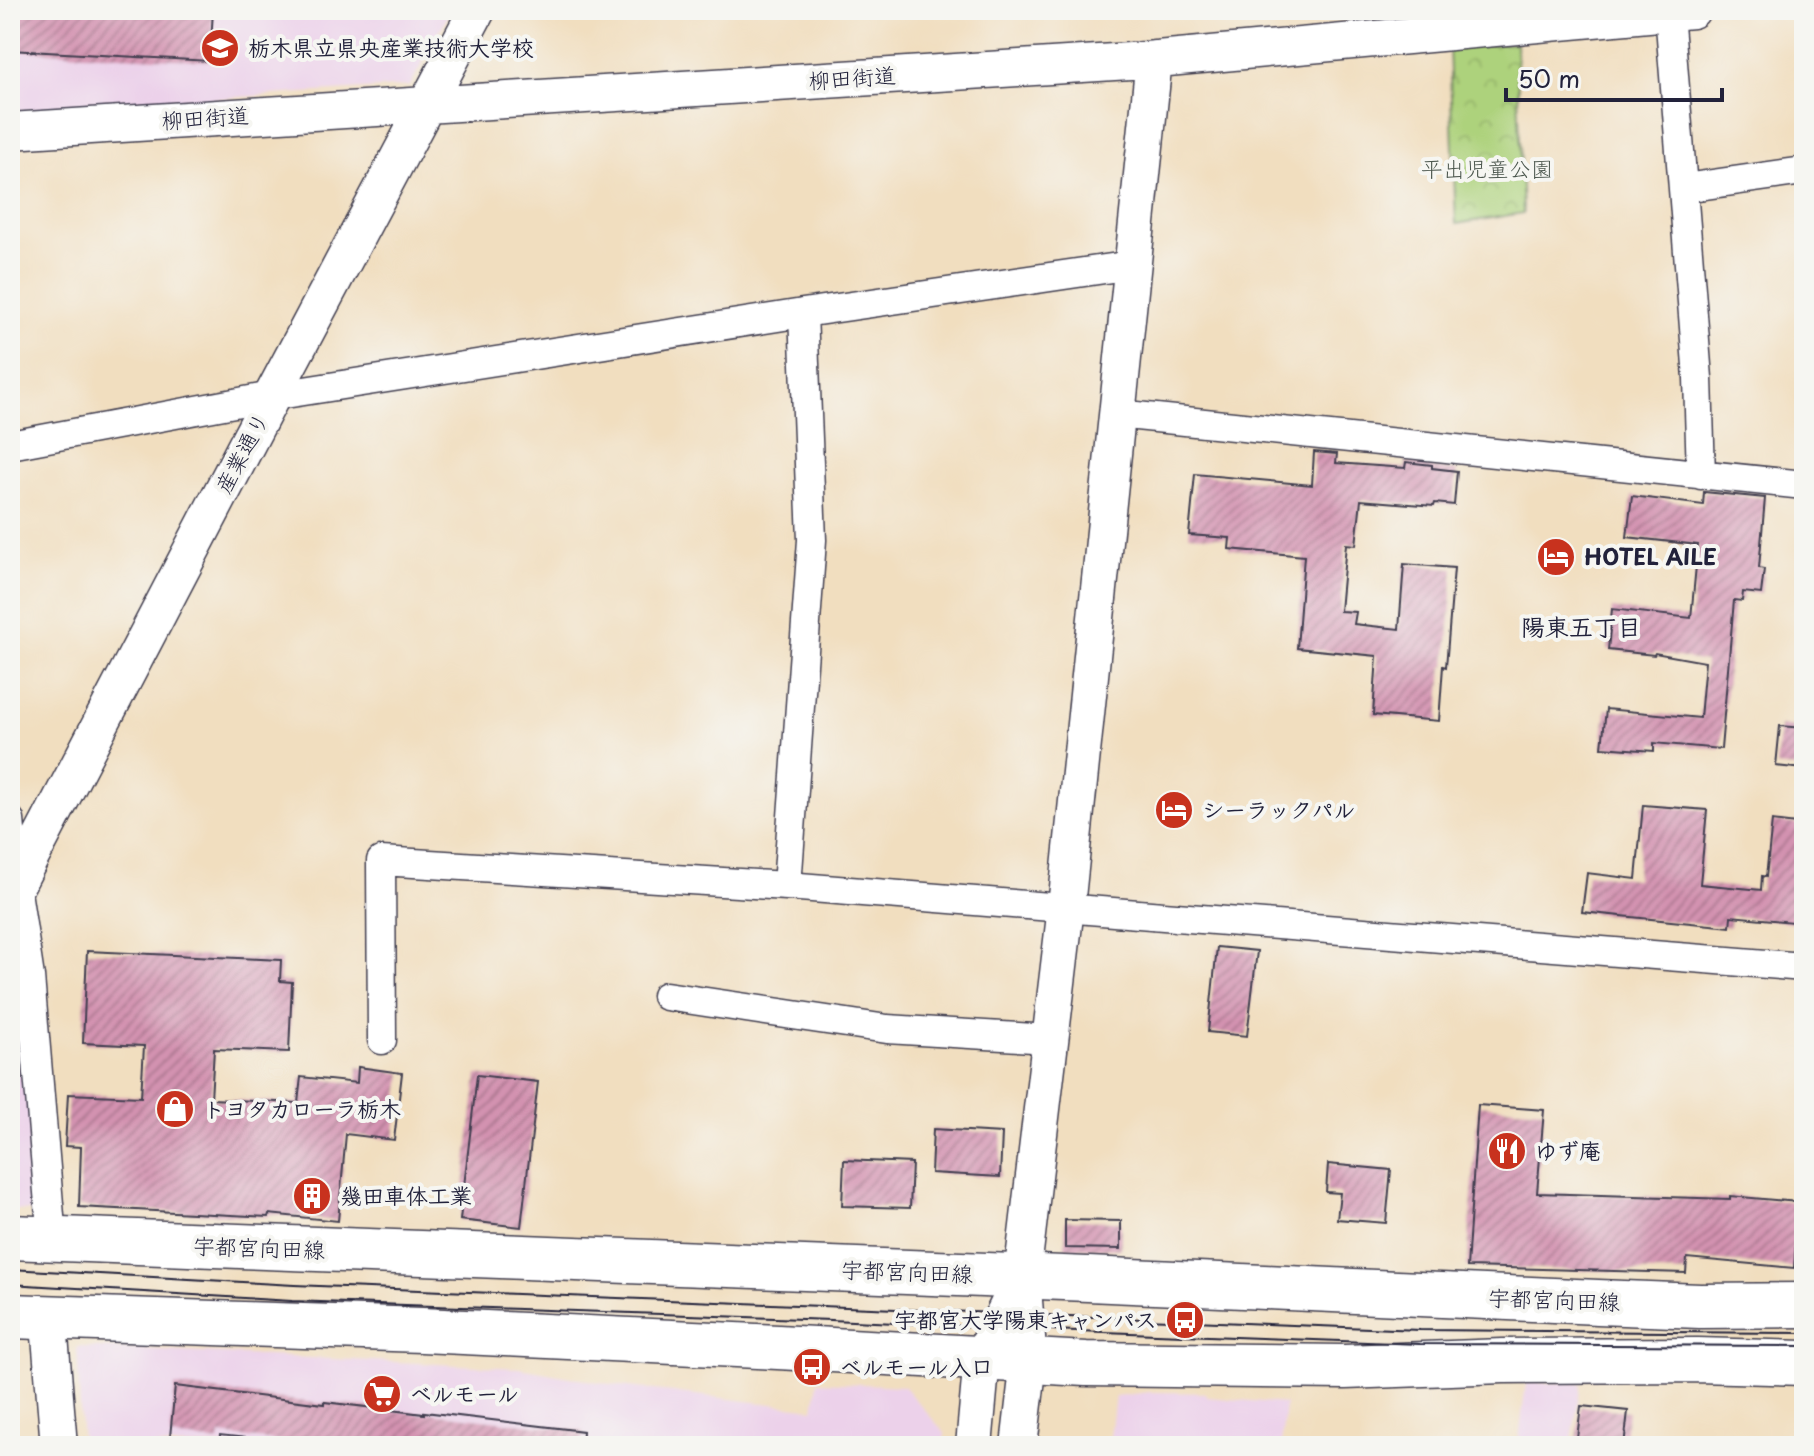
<svg xmlns="http://www.w3.org/2000/svg" width="1814" height="1456" font-family="'Playpen Sans','Klee One',sans-serif">
<style>
.built{fill:#ecd1ea}
.park{fill:url(#park-crowns);stroke:#687a5b;stroke-width:2}
.building{fill:url(#building-hatch)}
.lines{fill:none;stroke-linecap:round;stroke-linejoin:round}
.minor-casing{stroke:#413e4f;stroke-width:31}
.tertiary-casing{stroke:#413e4f;stroke-width:39}
.primary-casing{stroke:#413e4f;stroke-width:47}
.minor{stroke:#fff;stroke-width:28}
.tertiary{stroke:#fff;stroke-width:36}
.primary{stroke:#fff;stroke-width:44}
.tram{stroke:#22223b;stroke-width:2}
.labels{text-anchor:middle;stroke-width:8;stroke-linejoin:round;paint-order:stroke}
.poi-label{font-size:22px;font-weight:bold;fill:#22223b;stroke:#f6f6f2;text-anchor:start}
.street-label{font-size:22px;fill:#22223b;stroke:#f6f6f2}
.park-label{font-size:22px;fill:#4c574e;stroke:#f6f6f2}
.neighbourhood-label{font-size:24px;font-weight:bold;fill:#22223b;stroke:#f6f6f2}
</style>
<defs>
<pattern id="park-crowns" width="20" height="18" patternUnits="userSpaceOnUse" patternTransform="scale(2)"><rect width="20" height="18" fill="#add27b"/><path d="M2 6a3 3 0 1 1 6 0M12 15a3 3 0 1 1 6 0" fill="none" stroke="#95b46b"/></pattern>
<pattern id="building-hatch" width="6" height="6" patternUnits="userSpaceOnUse" patternTransform="scale(2)"><rect width="6" height="6" fill="#d392b0"/><path d="M-1 1l2-2M0 6l6-6M5 7l2-2" fill="none" stroke="#ab7790"/></pattern>
</defs>
<rect width="100%" height="100%" fill="#f6f6f2"/>
<filter id="ink" filterUnits="userSpaceOnUse"><feTurbulence type="fractalNoise" baseFrequency=".0125" numOctaves="2"/><feDisplacementMap in="SourceGraphic" scale="16" xChannelSelector="R" yChannelSelector="G"/><feConvolveMatrix kernelMatrix="1 2 1 2 8 2 1 2 1" color-interpolation-filters="sRGB"/></filter>
<filter id="wash" filterUnits="userSpaceOnUse"><feTurbulence type="fractalNoise" baseFrequency=".006" numOctaves="4" result="noise"/><feDisplacementMap in="SourceGraphic" scale="32" xChannelSelector="R" yChannelSelector="G"/><feGaussianBlur stdDeviation="1.8" result="paint"/><feColorMatrix in="noise" values="0 0 0 0 0 0 0 0 0 0 0 0 0 0 0 0 0 1.4 0 .05"/><feComposite in="paint" operator="in"/></filter>
<g filter="url(#wash)">
<rect width="100%" height="100%" fill="#f1debf"/>
<!-- built -->
<path class="built" d="M10,10H451L410,86L10,112Z
M10,1043H23L38,1212L10,1209Z
M77,1347L519,1368L620,1386L814,1409L818,1382L903,1386L945,1433L943,1446H82Z
M1526,1383H1581L1571,1446H1518Z
M1151,1392L1206,1393L1207,1397L1285,1404L1281,1446H1109L1115,1396Z"/>
<!-- park -->
<path class="park" d="M1516,43L1523,213L1456,224L1449,48Z"/>
<g id="blocks">
<!-- building -->
<path class="building" d="M10,10H213L210,61L10,50Z
M1314,452L1337,454L1336,463L1405,468L1406,462L1432,465V468L1457,471L1454,505L1435,503L1434,506L1361,500L1356,545L1346,544L1340,611L1356,612L1354,624L1399,629L1404,564L1454,568L1446,667L1443,666L1439,721L1373,715L1377,656L1297,648L1304,556L1229,549L1230,538L1189,535L1195,474L1312,485Z
M1704,492L1765,498L1759,568L1764,569L1761,594L1743,592L1742,601L1734,600L1721,749L1654,743V751L1602,747L1606,709L1700,718L1705,662L1655,653L1654,655L1608,650L1612,609L1691,618L1698,545L1627,537L1632,496L1703,505Z
M1780,726L1804,728V769L1776,766Z
M1643,805L1707,810L1700,884L1761,890L1762,876L1766,877L1772,821L1804,825V923L1731,916L1730,927L1582,912L1587,873L1636,879Z
M1217,947L1257,951L1247,1036L1208,1032Z
M87,951L281,960L280,981L292,982L289,1052L214,1049L211,1099L298,1103L301,1077L357,1083L358,1067L402,1073L394,1140L346,1134L338,1221L269,1214L268,1217L79,1207L81,1147L65,1146L68,1094L141,1097L144,1046L83,1043Z
M477,1075L538,1082L521,1227L460,1220Z
M1478,1105L1544,1110L1537,1193L1730,1199V1196L1799,1202L1794,1268L1687,1258L1686,1273L1467,1267Z
M933,1129L1002,1133L1000,1177L931,1173Z
M844,1160L912,1163L910,1208L842,1206Z
M1328,1164L1391,1170L1386,1223L1337,1219L1340,1193L1326,1192Z
M1065,1220L1121,1221V1249L1065,1248Z
M175,1386L324,1404V1402L424,1414V1412L583,1431L582,1446H321L220,1435L219,1442L170,1437Z
M1581,1406L1628,1411L1624,1446H1576Z"/>
</g>
</g>
<g filter="url(#ink)">
<use href="#blocks" fill-opacity="0" stroke="#413e4f" stroke-width="2"/>
<g class="lines">
<defs>
<path id="minor" d="M1669,12L1698,378L1701,475
M1684,188L1804,171
M1117,414L1804,485
M10,445L272,396L803,313L1132,265
M10,820L16,885L30,977L52,1240
M787,886L812,540L803,313
M666,996L887,1029L1050,1039
M382,1040L381,861L787,886L1804,967"/>
<path id="tertiary" d="M10,131L1146,60L1692,10
M10,897L272,396L477,10
M52,1318L50,1336L59,1446
M974,1446L982,1358L1022,1277
M1019,1446L1029,1361L1022,1277L1066,907L1154,59"/>
<path id="primary" d="M10,1237L1088,1279L1598,1302L1700,1306L1804,1305
M10,1316L422,1330L778,1347L1086,1364L1345,1367L1503,1361L1697,1360L1804,1363"/>
</defs>
<!-- minor casing -->
<use href="#minor" class="minor-casing"/>
<!-- tertiary casing -->
<use href="#tertiary" class="tertiary-casing"/>
<!-- primary casing -->
<use href="#primary" class="primary-casing"/>
<!-- minor -->
<use href="#minor" class="minor"/>
<!-- tertiary -->
<use href="#tertiary" class="tertiary"/>
<!-- primary -->
<use href="#primary" class="primary"/>
<!-- tram -->
<path class="tram" d="M10,1269L294,1285L1420,1330L1804,1333
M10,1284L292,1301L831,1320L1025,1329L1420,1344L1804,1346"/>
</g>
</g>
<!-- icons -->
<defs>
<symbol id="university-disc" viewBox="-11 -11 22 22"><circle r="9.5" fill="#c8321e" stroke="#f6f6f2"/><path d="M0-5L7-2L0 1L-7-2ZM-4 1L0 2.5L4 1V4Q0 6-4 4Z" fill="#fff"/></symbol>
<symbol id="hotel-disc" viewBox="-11 -11 22 22"><circle r="9.5" fill="#c8321e" stroke="#f6f6f2"/><path d="M-6-4.5h1.5V1H6V5H4.5V3h-9V5H-6ZM-4 0a1.8 1.8 0 1 1 3.6 0ZM.5 0V-2.5h3Q6-2.5 6 0Z" fill="#fff"/></symbol>
<symbol id="shop-disc" viewBox="-11 -11 22 22"><circle r="9.5" fill="#c8321e" stroke="#f6f6f2"/><path d="M-5-2.5h2.3a2.7 3.5 0 0 1 5.4 0H5L5.5 6h-11ZM-1.5-2.5h3a1.5 2.3 0 0 0-3 0Z" fill="#fff"/></symbol>
<symbol id="restaurant-disc" viewBox="-11 -11 22 22"><circle r="9.5" fill="#c8321e" stroke="#f6f6f2"/><path d="M-5-6h1v4h1v-4h1v4h1v-4h1v5L-1.5 .5V6h-2V.5L-5-1ZM5-6V6H3V1.5H1.5Q1.5-4 5-6Z" fill="#fff"/></symbol>
<symbol id="building-disc" viewBox="-11 -11 22 22"><circle r="9.5" fill="#c8321e" stroke="#f6f6f2"/><path d="M-4-6H4V6H1V3H-1V6H-4ZM-2.5-4.3h1.7v1.8h-1.7ZM.8-4.3h1.7v1.8H.8ZM-2.5-1h1.7V.8h-1.7ZM.8-1h1.7V.8H.8Z" fill="#fff"/></symbol>
<symbol id="bus-disc" viewBox="-11 -11 22 22"><circle r="9.5" fill="#c8321e" stroke="#f6f6f2"/><path d="M-5-6H5V4H4V6H2V4H-2V6H-4V4H-5ZM-3.5-4V0h7V-4ZM-3.5 1.2v1.5H-2V1.2ZM2 1.2v1.5H3.5V1.2Z" fill="#fff"/></symbol>
<symbol id="supermarket-disc" viewBox="-11 -11 22 22"><circle r="9.5" fill="#c8321e" stroke="#f6f6f2"/><path d="M-6-5.5h2.5l.6 2H6L4.5 2H-2.5L-4.4-4H-6ZM-1.5 3.2a1.3 1.3 0 1 0 .1 0ZM3 3.2a1.3 1.3 0 1 0 .1 0Z" fill="#fff"/></symbol>
</defs>
<g fill-rule="evenodd">
<use href="#university-disc" x="198" y="26" width="44" height="44"/>
<use href="#hotel-disc" x="1534" y="535" width="44" height="44"/>
<use href="#hotel-disc" x="1152" y="788" width="44" height="44"/>
<use href="#shop-disc" x="153" y="1087" width="44" height="44"/>
<use href="#restaurant-disc" x="1485" y="1129" width="44" height="44"/>
<use href="#building-disc" x="290" y="1174" width="44" height="44"/>
<use href="#bus-disc" x="1163" y="1298" width="44" height="44"/>
<use href="#bus-disc" x="790" y="1345" width="44" height="44"/>
<use href="#supermarket-disc" x="360" y="1372" width="44" height="44"/>
</g>
<g class="labels">
<!-- poi labels -->
<g class="poi-label">
<text x="248" y="56">栃木県立県央産業技術大学校</text>
<text x="1584" y="565">HOTEL AILE</text>
<text x="1202" y="818">シーラックパル</text>
<text x="203" y="1117">トヨタカローラ栃木</text>
<text x="1535" y="1159">ゆず庵</text>
<text x="340" y="1204">幾田車体工業</text>
<text x="1157" y="1328" text-anchor="end">宇都宮大学陽東キャンパス</text>
<text x="840" y="1375">ベルモール入口</text>
<text x="410" y="1402">ベルモール</text>
</g>
<!-- street labels -->
<g class="street-label">
<text transform="translate(852 78) rotate(-4)" y="8">柳田街道</text>
<text transform="translate(205 118) rotate(-4)" y="8">柳田街道</text>
<text transform="translate(242 453) rotate(-62)" y="8">産業通り</text>
<text transform="translate(259 1248) rotate(2)" y="8">宇都宮向田線</text>
<text transform="translate(907 1272) rotate(2)" y="8">宇都宮向田線</text>
<text transform="translate(1554 1300) rotate(2)" y="8">宇都宮向田線</text>
</g>
<!-- park labels -->
<g class="park-label">
<text x="1487" y="177">平出児童公園</text>
</g>
<!-- neighbourhood labels -->
<g class="neighbourhood-label">
<text x="1581" y="636">陽東五丁目</text>
</g>
</g>
<!-- margin -->
<rect width="1814" height="1456" fill="none" stroke="#f6f6f2" stroke-width="40"/>
<!-- scale -->
<path d="M1506 88v12h216v-12" fill="none" stroke="#22223b" stroke-width="4"/>
<text x="1518" y="88" font-size="24" fill="#22223b" stroke="#f6f6f2" stroke-width="6" paint-order="stroke">50 m</text>
</svg>
